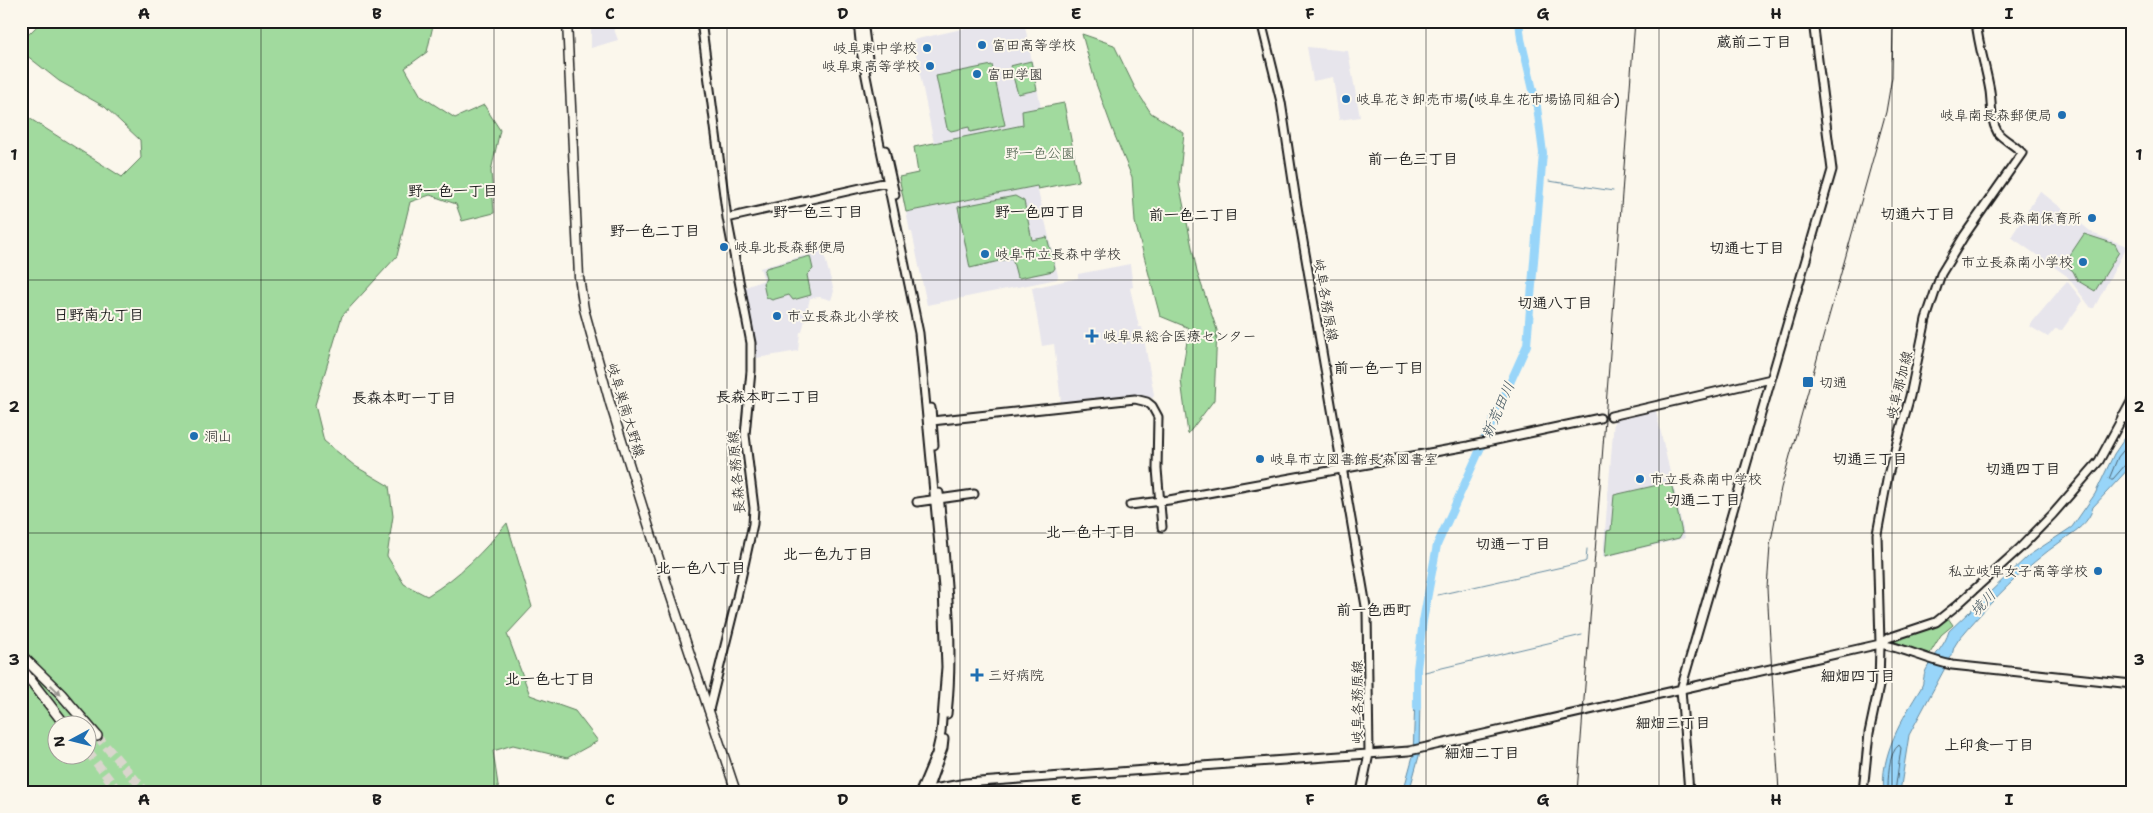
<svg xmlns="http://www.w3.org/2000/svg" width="2153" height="813" font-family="'Shantell Sans','Klee One',sans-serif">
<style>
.built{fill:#e7e5ec}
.green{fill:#a1da9e;stroke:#5e7b5d;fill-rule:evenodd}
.water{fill:#98d5f9;stroke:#668ba1}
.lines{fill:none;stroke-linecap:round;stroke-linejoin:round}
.shore{stroke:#4e6674;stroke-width:1}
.stream{stroke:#668ba1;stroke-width:1}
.river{stroke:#98d5f9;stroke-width:8}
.highway-tunnel{stroke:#dad6cd;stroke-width:9;stroke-dasharray:9 4.5;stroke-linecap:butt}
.secondary-casing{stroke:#1c1c1c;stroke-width:11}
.primary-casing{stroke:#1c1c1c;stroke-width:11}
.highway-casing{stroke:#1c1c1c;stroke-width:12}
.secondary{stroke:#fbf7ec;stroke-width:7}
.primary{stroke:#fbf7ec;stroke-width:8}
.highway{stroke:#fbf7ec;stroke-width:9}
.rail{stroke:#1c1c1c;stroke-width:1}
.oneway{fill:#97948e}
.grid{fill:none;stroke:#1c1c1c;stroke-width:1;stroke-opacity:0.55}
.poi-dot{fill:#1f6fb2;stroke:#fbf7ec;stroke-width:2}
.labels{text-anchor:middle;stroke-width:4;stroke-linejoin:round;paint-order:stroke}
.poi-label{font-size:14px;fill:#1c1c1c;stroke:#fbf7ec;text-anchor:start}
.park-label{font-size:14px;fill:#4b5e4a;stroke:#fbf7ec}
.street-label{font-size:14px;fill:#1c1c1c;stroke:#fbf7ec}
.neighbourhood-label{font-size:15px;font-weight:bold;fill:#1c1c1c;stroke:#fbf7ec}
.water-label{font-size:15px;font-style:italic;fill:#41545e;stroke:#fbf7ec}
.neatline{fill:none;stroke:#1c1c1c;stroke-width:2}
.grid-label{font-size:16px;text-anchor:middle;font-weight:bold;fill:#1c1c1c}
</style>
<rect width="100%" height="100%" fill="#fbf7ec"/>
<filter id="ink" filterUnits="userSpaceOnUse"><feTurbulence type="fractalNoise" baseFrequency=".02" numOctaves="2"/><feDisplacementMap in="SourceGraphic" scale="10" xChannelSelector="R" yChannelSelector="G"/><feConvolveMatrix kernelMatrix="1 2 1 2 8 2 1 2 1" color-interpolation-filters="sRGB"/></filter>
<g filter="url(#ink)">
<!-- built -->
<path class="built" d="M591,21H611L618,40L591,48Z
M997,21H1024L1041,108L1022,111L1023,125L934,143L913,40Z
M1307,47L1348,51L1360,117L1339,120L1333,77L1313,81Z
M1037,186L1058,276L1057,279L927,305L912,232H910L906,212Z
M2040,191L2094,234L2127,246L2094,308H2091L2067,276L2011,237Z
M814,251H823L834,291L831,300L820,297L810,298L802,332H800L798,351L757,358L743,288L764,280L760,268L814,253Z
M1130,264L1133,287L1130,288L1139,327H1142L1154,395L1153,398L1141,395H1123L1061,402L1054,344L1042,346L1032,288L1078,278V274Z
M2067,281L2083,301L2062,330L2055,329L2048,337L2029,326Z
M1654,410L1656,411L1685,538L1605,557L1603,556L1614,420Z"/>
<!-- green -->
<path class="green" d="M35,21H434L427,52L405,68L421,96L455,118L484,105L500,130L491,171L494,213L462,221L456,204L430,195L410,202L397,256L342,316L315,405L324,441L355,466L389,486L393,516L387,556L404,584L427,596C460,576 483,552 507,523L532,607L507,634L530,695L575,711L598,741L567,758L513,745L493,751L499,792H21V113L122,177L141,158L140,140L105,107L59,81L21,51V42L37,26ZM58,726H88V756H58Z
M1082,34L1114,45L1135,88L1151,113L1184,133L1179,183L1197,272L1217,330L1214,400L1188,434L1181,380L1189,328L1160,316L1135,222L1132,177L1115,136L1095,81Z
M1031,61L1037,90L1018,94L1010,66Z
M992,65L1005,125L970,132L969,127L951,131L947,128L936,76Z
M1064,103L1079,181L1038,189L1037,186L906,212L899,177L918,173L914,147L1023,125L1022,111Z
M1015,196L1024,201L1032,240L1047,237L1055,268L1053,271L1019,278L1017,277L1012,258L970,268L958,207Z
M2084,234L2115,244L2119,252L2095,291L2078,281L2073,271L2064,264Z
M810,256L813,269L807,275L811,295L793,300L789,295L772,300L766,297L763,283L766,279L764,272L766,268Z
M1671,482L1682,533L1679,538L1605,556L1607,531L1611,530L1614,495Z
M1948,618L1953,625L1941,635L1929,655L1893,641L1933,627Z"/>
<!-- water -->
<path class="water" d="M2132,434V465L2093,507C2089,524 2076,530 2063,540C2023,568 1990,602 1959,639L1954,647L1952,655L1909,735L1900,792H1884C1879,756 1903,717 1921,688C1924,683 1923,676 1926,670C1933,656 1945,646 1949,631L2028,556L2072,527L2095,494L2114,454L2125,438Z
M1415,698H1420L1419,756L1409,792H1403L1413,756Z"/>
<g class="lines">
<!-- shore -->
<path class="shore" d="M2132,440L2118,457L2109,479H2113L2126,464L2132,462
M1888,792C1888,779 1888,753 1899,745L1901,748L1895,792"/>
<!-- stream -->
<path class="stream" d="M1549,181L1613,191
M1438,595L1584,562L1586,561L1587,549
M1425,672L1582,635"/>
<!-- river -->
<path class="river" d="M1417,707V669L1423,621L1437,545L1527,345L1543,153L1537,107L1521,39L1519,21"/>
<!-- highway-tunnel -->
<path class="highway-tunnel" d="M97,736L146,792
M88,752L119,792"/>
<defs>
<path id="secondary" d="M701,21L727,218L751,343V371L745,435L754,508L753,524L737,597L709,710
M858,21L861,51L877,131L919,333L943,588L946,667L941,732L936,754L920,792
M863,21L869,66
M1261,21L1281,102L1296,201L1367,612L1369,754L1361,792
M885,150L895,195
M727,218L892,181
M931,408L934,445
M1611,416L1771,379
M2122,417L2132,422
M932,421L1135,399L1147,402L1152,406L1158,417L1157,469L1162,527
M939,493C945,566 955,640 947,714
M917,502L974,494
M1130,505L1169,500L1468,446L1600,418
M1880,644L1888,638L1936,622L1956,606L2020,548L2053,514L2099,461L2132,400
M928,790L966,783L1409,751L1880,644C1905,648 1927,660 1952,665L2132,684
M927,792L943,748L944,739
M1689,792L1681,689L1832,170L1813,21
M1863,792L1869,733L1879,686L1880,644L1877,534L1888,475L1910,396L1926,319L1941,274L1964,236L2022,153C2015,145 2005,141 1998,133C1990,120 1992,105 1990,91C1986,67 1978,45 1976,21"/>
<path id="primary" d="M567,21L579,277L584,309L610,403L671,597L736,792"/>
<path id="highway" d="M21,655L61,694L97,736
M21,668L66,726"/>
</defs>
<!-- secondary casing -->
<use href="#secondary" class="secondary-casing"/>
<!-- primary casing -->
<use href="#primary" class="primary-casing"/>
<!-- highway casing -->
<use href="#highway" class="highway-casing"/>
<!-- secondary -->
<use href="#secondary" class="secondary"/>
<!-- primary -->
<use href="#primary" class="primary"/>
<!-- highway -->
<use href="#highway" class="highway"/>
<!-- rail -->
<path class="rail" d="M1577,792L1635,21
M1779,792L1767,588L1770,546L1781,488L1886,112L1892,77L1893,21"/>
</g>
<!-- one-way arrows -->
<defs><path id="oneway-solid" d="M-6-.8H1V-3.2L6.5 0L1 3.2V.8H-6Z" transform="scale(1.25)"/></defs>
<use class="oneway" href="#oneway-solid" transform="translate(56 690) rotate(44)"/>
</g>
<!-- grid -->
<path class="grid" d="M261,21V792M494,21V792M727,21V792M960,21V792M1193,21V792M1426,21V792M1659,21V792M1892,21V792M21,280H2132M21,533H2132"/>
<!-- markers -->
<g class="poi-dot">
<circle cx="982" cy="45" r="5"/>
<circle cx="927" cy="48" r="5"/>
<circle cx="930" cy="66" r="5"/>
<circle cx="977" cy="74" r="5"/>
<circle cx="1346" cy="99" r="5"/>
<circle cx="2062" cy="115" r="5"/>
<circle cx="2092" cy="218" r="5"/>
<circle cx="724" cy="247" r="5"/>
<circle cx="985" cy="254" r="5"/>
<circle cx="2083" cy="262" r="5"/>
<circle cx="777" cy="316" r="5"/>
<path d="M1089.5 328.5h5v5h5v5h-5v5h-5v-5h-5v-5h5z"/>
<rect x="1802" y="376" width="12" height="12" rx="2.5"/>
<circle cx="194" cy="436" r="5"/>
<circle cx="1260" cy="459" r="5"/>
<circle cx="1640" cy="479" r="5"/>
<circle cx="2098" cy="571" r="5"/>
<path d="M974.5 667.5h5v5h5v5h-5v5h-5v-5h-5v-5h5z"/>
</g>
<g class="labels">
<!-- poi labels -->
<g class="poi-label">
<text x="992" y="50">富田高等学校</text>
<text x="917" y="53" text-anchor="end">岐阜東中学校</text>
<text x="920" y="71" text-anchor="end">岐阜東高等学校</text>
<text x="987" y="79">富田学園</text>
<text x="1356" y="104">岐阜花き卸売市場(岐阜生花市場協同組合)</text>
<text x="2052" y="120" text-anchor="end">岐阜南長森郵便局</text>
<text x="2082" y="223" text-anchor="end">長森南保育所</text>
<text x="734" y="252">岐阜北長森郵便局</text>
<text x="995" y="259">岐阜市立長森中学校</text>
<text x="2073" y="267" text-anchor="end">市立長森南小学校</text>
<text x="787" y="321">市立長森北小学校</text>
<text x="1103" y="341">岐阜県総合医療センター</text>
<text x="1819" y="387">切通</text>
<text x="204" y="441">洞山</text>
<text x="1270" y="464">岐阜市立図書館長森図書室</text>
<text x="1650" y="484">市立長森南中学校</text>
<text x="2088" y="576" text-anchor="end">私立岐阜女子高等学校</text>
<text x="988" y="680">三好病院</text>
</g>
<!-- park labels -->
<g class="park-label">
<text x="1040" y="158">野一色公園</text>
</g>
<!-- street labels -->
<g class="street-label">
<text transform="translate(1326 300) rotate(80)" y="5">岐阜各務原線</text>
<text transform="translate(1899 385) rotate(-76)" y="5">岐阜那加線</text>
<text transform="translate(626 410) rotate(73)" y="5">岐阜巣南大野線</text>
<text transform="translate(736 472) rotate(-95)" y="5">長森各務原線</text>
<text transform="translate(1357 702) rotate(-90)" y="5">岐阜各務原線</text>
</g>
<!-- neighbourhood labels -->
<g class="neighbourhood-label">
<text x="1754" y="47">蔵前二丁目</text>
<text x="1413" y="164">前一色三丁目</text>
<text x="453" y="196">野一色一丁目</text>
<text x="818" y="217">野一色三丁目</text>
<text x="1040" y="217">野一色四丁目</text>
<text x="1918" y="219">切通六丁目</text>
<text x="1194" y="220">前一色二丁目</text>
<text x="655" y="236">野一色二丁目</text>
<text x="1747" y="253">切通七丁目</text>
<text x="1555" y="308">切通八丁目</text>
<text x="99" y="320">日野南九丁目</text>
<text x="1379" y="373">前一色一丁目</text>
<text x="768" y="402">長森本町二丁目</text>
<text x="404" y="403">長森本町一丁目</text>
<text x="1870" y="464">切通三丁目</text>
<text x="2023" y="474">切通四丁目</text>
<text x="1703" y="505">切通二丁目</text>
<text x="1091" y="537">北一色十丁目</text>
<text x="1513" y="549">切通一丁目</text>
<text x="828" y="559">北一色九丁目</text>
<text x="701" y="573">北一色八丁目</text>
<text x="1374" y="615">前一色西町</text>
<text x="1858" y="681">細畑四丁目</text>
<text x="550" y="684">北一色七丁目</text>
<text x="1673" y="728">細畑三丁目</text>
<text x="1989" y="750">上印食一丁目</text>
<text x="1482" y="758">細畑二丁目</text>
</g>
<!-- water labels -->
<g class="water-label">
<text transform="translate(1498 410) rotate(-66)" y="5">新荒田川</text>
<text transform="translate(1983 603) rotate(-46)" y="5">境川</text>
</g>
</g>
<!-- margin -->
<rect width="2153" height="813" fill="none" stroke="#fbf7ec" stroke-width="55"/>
<!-- north arrow -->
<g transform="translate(72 740) rotate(263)"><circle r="24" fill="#fbf7ec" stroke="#a29f99"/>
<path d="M0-4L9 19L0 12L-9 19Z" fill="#1f6fb2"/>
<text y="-8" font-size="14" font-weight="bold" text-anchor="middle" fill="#1c1c1c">N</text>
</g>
<rect x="28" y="28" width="2098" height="758" class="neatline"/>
<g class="grid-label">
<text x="144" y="19">A</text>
<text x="377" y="19">B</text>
<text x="610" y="19">C</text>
<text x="843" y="19">D</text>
<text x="1076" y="19">E</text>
<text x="1310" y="19">F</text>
<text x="1543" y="19">G</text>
<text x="1776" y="19">H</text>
<text x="2009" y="19">I</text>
<text x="14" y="160">1</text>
<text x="2139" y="160">1</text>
<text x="14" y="412">2</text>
<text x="2139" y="412">2</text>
<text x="14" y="665">3</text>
<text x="2139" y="665">3</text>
<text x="144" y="805">A</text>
<text x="377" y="805">B</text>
<text x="610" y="805">C</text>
<text x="843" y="805">D</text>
<text x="1076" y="805">E</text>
<text x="1310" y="805">F</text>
<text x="1543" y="805">G</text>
<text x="1776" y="805">H</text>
<text x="2009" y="805">I</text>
</g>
</svg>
